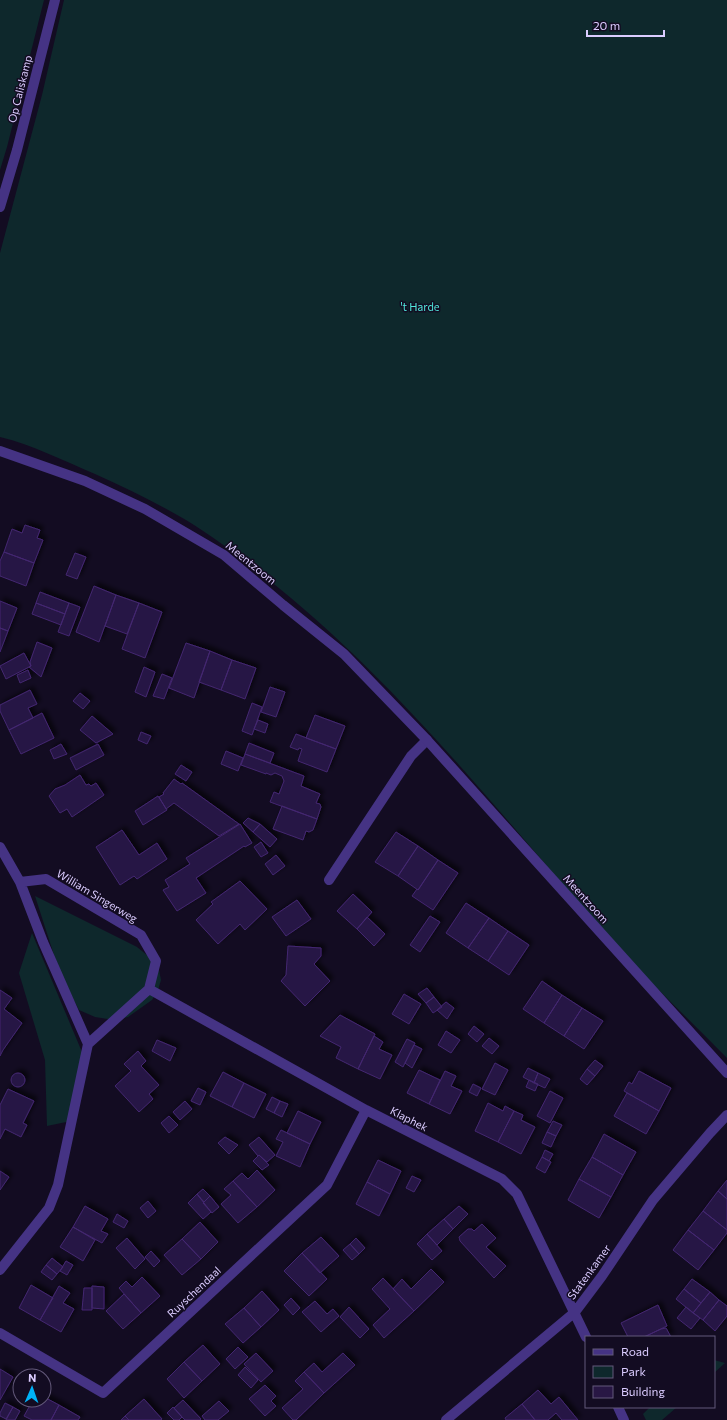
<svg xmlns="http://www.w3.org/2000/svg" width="727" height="1420" font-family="Commissioner,sans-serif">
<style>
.green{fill:#0e282c}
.building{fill:#281744;stroke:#432771;filter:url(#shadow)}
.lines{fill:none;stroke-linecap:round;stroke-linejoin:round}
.minor{stroke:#453384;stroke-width:10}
.tertiary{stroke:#453384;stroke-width:10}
.labels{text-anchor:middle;stroke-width:3;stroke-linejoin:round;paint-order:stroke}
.street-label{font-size:11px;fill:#dbccff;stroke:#130c22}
.park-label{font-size:11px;fill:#51e7dc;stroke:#130c22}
</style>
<defs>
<filter id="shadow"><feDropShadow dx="3.5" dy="-3.5" stdDeviation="2" flood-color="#0009"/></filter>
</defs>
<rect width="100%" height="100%" fill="#130c22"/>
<!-- green -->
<path class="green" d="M0,0H44L7,147L0,170Z
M64,0H727V1058C691,1021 652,985 618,947C504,820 400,683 265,577C240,557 214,537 186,520C157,503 126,488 95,474C64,461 33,445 0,437V253L42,95Z
M35,896L137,947L153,960L159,970L161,980L158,990L152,1000L128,1017L114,1020L95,1017L79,1010L66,985L54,955Z
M32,933L82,1052L71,1121L47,1126L45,1060L19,973Z
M714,1360L725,1363L714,1373Z
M650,1407H677L662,1420H646L643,1414Z"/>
<!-- building -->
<path class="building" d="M25,525L40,530L37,538L43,540L34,563L4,552L12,529L22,533Z
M4,552L34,563L26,586L0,576V561Z
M75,553L86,557L77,579L66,575Z
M94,586L116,595L99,642L76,632Z
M40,592L69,603L65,614L36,603Z
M116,595L139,603L127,634L105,626Z
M0,601L17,608L8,631L0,628Z
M36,603L65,614L61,625L32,614Z
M69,603L80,607L69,636L58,632Z
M139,603L162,612L145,658L122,649Z
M0,628L8,631L0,652Z
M37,642L52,648L41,677L29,667L31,666L30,662Z
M186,643L210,651L194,698L169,688Z
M210,651L232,660L221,690L199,682Z
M24,653L31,666L6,679L0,666Z
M232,660L256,668L245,699L221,690Z
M144,667L155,672L146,697L135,692Z
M28,670L31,678L20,683L17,675Z
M162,674L172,678L164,699L153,696Z
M270,687L285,692L276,717L261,712Z
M30,690L37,704L28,708L33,718L9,730L0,711V705Z
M80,693L90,701L83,709L73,701Z
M252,703L262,707L252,735L242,731Z
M42,713L54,738L21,754L9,730Z
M315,715L345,726L336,749L306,738Z
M92,716L113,734L96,743L80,730Z
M258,720L268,724L265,733L254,729Z
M141,732L151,736L147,744L138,740Z
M296,734L336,749L327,772L298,761L302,749L299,748L298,750L290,747Z
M249,743L274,753L270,763L245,754Z
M61,744L67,754L54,759L50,750Z
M98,744L104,755L76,770L70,758Z
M226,751L243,758L238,771L221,764Z
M245,754L304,776L301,786L320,794L316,803L320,804L321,807L317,819L270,802L274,792L279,794L284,781L282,776L275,773L271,775L266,773V774L241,765Z
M181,765L192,772L186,781L175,774Z
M80,775L86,785L89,784L91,786L96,783L104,795L72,817L67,809L60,813L49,796L55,789L65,785Z
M174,779L181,784L182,783L239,824L219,836L174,803L166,809L159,797L164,794L163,793Z
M158,796L167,810L143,825L135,811Z
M282,806L317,819L313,830L309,832L306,831L303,840L273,829Z
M248,818L260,824L253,832L243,823Z
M240,824L252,843L245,847L244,846L196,878L206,893L177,911L163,890L169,887L165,880L190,864L186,858Z
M260,824L277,839L270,847L253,832Z
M122,830L139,855L157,843L167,859L137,879L134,876L120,885L96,847Z
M396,832L418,846L398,876L375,862Z
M261,842L268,853L261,857L254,847Z
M418,846L438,860L418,890L398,876Z
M276,855L285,866L273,875L265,864Z
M438,860L458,873L433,910L412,896L417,889L418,890Z
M240,881L267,909L245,930L240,924L218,944L196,920L213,904L211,902Z
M353,894L372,912L357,929L337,911Z
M297,900L311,919L286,936L272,917Z
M466,903L489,918L468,948L446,933Z
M430,916L440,922L420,952L410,945Z
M367,917L385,934L374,946L357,929Z
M489,918L508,931L488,961L468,948Z
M508,931L529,945L509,975L488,961Z
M288,946L321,948V956L314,964L330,981L305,1006L281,981L286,975Z
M542,981L562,995L544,1023L523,1009Z
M427,988L434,997L426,1003L418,994Z
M0,990L12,998L4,1009L22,1023L3,1050L0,1056Z
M404,994L421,1004L409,1024L392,1014Z
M562,995L582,1008L564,1036L544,1023Z
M434,997L442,1007L433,1013L426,1003Z
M446,1002L454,1008L447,1019L437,1010Z
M582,1008L603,1021L584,1049L564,1036Z
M340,1015L375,1034L358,1069L336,1058L341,1047L320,1036Z
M474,1026L484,1034L477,1042L468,1034Z
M446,1031L460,1040L451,1053L438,1045Z
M374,1036L383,1042L379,1049L392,1055L380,1079L358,1069Z
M489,1038L499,1046L492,1054L482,1046Z
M407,1039L415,1043L403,1067L395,1062Z
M157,1040L176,1048L170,1061L152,1051Z
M414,1045L422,1049L412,1068L405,1063Z
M138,1051L146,1061L141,1066L159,1085L149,1094L153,1099L139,1112L115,1086L131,1071L124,1064Z
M595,1060L603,1066L595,1076L587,1069Z
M495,1063L508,1070L495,1095L482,1089Z
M528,1068L538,1073L534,1083L523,1077Z
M587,1069L595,1076L587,1085L580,1079Z
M419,1070L440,1080L429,1104L407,1093Z
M445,1071L456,1076L451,1086L462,1091L450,1114L429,1104Z
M639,1071L671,1088L659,1111L624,1091L629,1082L632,1084Z
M223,1072L244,1083L232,1107L210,1096Z
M538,1073L550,1079L545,1088L534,1083Z
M11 1080a7 7 0 1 1 14 0a7 7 0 1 1-14 0Z
M529,1080L538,1084L535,1091L526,1087Z
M244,1083L266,1094L254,1118L232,1107Z
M473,1084L481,1088L477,1096L469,1092Z
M198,1088L206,1092L200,1105L191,1101Z
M8,1089L34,1101L23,1123L27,1125L21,1137L5,1129L0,1139V1105Z
M550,1091L563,1098L550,1123L537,1116Z
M627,1093L659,1111L646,1134L614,1116Z
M272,1097L280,1101L274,1113L266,1109Z
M185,1101L192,1109L180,1120L173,1112Z
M280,1101L288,1104L282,1117L274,1113Z
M488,1103L503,1111L505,1106L514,1111L498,1142L475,1131Z
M298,1111L321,1122L310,1144L287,1133Z
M514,1111L523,1115L521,1120L535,1127L521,1154L498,1142Z
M169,1116L178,1125L169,1133L161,1123Z
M553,1121L562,1125L556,1136L547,1132Z
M281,1130L310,1144L300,1167L276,1156L283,1142L276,1139Z
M547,1132L556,1136L551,1147L542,1143Z
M604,1134L636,1152L623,1175L592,1157Z
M225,1137L238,1145L229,1154L218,1143Z
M259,1137L275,1155L267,1162L259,1155L258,1156L249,1145Z
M545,1150L553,1154L549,1161L542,1157Z
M259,1155L269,1165L262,1170L253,1161Z
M542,1157L551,1162L545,1173L536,1168Z
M592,1157L623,1175L611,1197L579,1179Z
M378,1160L401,1171L390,1194L367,1182Z
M257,1170L275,1190L257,1207L233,1181L242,1173L248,1179Z
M0,1171L9,1177L0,1190Z
M412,1176L421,1180L414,1192L406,1188Z
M579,1179L611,1197L599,1218L568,1200Z
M727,1180V1199L718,1191Z
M233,1181L257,1207L238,1223L221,1204L231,1195L224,1189Z
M367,1182L390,1194L379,1216L356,1204Z
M203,1189L210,1196L204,1202L197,1194Z
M718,1191L727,1199V1230L703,1211Z
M197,1194L211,1212L203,1219L188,1203Z
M210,1196L219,1207L212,1213L203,1203Z
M148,1201L156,1211L148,1218L140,1208Z
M85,1206L108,1219L101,1231L108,1234L102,1243L73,1227Z
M459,1206L468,1214L453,1229L444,1219Z
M703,1211L727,1230V1233L714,1250L688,1230Z
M117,1214L128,1221L124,1228L113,1222Z
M444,1219L453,1229L437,1245L427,1234Z
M200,1222L218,1242L201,1259L182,1239Z
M482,1224L496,1238L486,1247L506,1266L494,1278L460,1241L459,1237L468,1229H472L474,1231Z
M73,1227L95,1240L83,1261L60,1247Z
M688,1230L714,1250L698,1270L673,1250Z
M427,1234L442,1251L432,1260L417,1244Z
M321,1237L339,1256L320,1273L302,1253Z
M127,1238L145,1259L135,1269L116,1248Z
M356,1238L365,1248L359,1254L350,1244Z
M182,1239L201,1259L182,1275L164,1255Z
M350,1244L359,1254L352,1260L343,1250Z
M151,1251L160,1261L154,1267L145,1257Z
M302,1253L327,1279L309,1296L284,1271Z
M52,1258L63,1267L57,1274L46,1265Z
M66,1261L73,1265L67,1275L60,1271Z
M46,1265L57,1274L52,1280L41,1272Z
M431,1269L444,1282L414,1311L393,1289L402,1279L411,1289Z
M142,1277L160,1296L141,1313L119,1288L126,1281L132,1287Z
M383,1278L414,1311L384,1338L373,1325L390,1309L372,1289Z
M692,1279L710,1292L701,1303L684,1289Z
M31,1285L53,1298L40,1320L19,1308Z
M59,1286L70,1293L63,1303L74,1309L61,1332L40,1320Z
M92,1286L104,1287V1309L92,1308Z
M84,1288H92V1310H82Z
M684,1289L701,1303L693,1313L676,1299Z
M262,1291L279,1310L261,1327L244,1308Z
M710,1292L719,1300L703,1320L693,1313Z
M124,1294L141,1313L123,1329L106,1311Z
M291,1298L300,1308L293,1315L284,1305Z
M719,1300L727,1306V1316L715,1331L703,1320Z
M315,1301L327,1314L333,1309L339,1316L321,1332L302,1312Z
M658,1305L667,1326L644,1337H628L621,1323Z
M349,1307L369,1329L360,1338L340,1317Z
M686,1307L700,1318L691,1329L677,1318Z
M244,1308L261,1327L243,1343L225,1324Z
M666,1328L671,1337H644L661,1329Z
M203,1345L220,1364L202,1381L184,1362Z
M238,1347L248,1357L235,1369L226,1359Z
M256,1353L273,1371L261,1382L244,1364Z
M343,1353L355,1365L324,1393L304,1372L314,1363L322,1372Z
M184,1362L202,1381L184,1398L167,1379Z
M245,1367L258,1380L251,1388L238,1375Z
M0,1369L13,1377L0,1400Z
M304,1372L324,1393L296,1420H293L282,1408L303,1389L295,1381Z
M265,1385L276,1396L271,1401L276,1406L265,1416L249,1399Z
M538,1390L551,1404L559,1397L578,1420H562L556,1413L548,1420H535L522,1404Z
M44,1397L59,1405L51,1420H32L24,1416L33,1400H44Z
M144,1399L162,1419L161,1420H129L125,1416Z
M183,1400L201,1419L200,1420H185L182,1417L174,1408Z
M219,1401L229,1411L218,1420H205L202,1416Z
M5,1403L13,1407L6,1419L0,1416V1413Z
M522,1404L535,1420H506L505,1418Z
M59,1405L80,1417L78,1420H51Z
M13,1407L20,1411L15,1420H6Z
M173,1407L182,1417L179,1420H174L167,1413Z
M125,1416L129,1420H121Z"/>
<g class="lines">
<!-- minor -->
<path class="minor" d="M0,207L17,150L55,0
M0,847L20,882L43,942L88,1044L58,1185L49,1208L0,1270
M329,880L411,756L427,740
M20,882L46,879L141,935L156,961L149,989L88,1044
M149,989L366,1110L502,1179L517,1194L586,1337
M0,1333L103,1393L327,1185L366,1110
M618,1407L624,1420
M446,1420L575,1312L602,1276L653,1200L710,1133L727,1115"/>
<!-- tertiary -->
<path class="tertiary" d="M0,451L85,481L145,509L224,555L283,605L344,654L427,740L727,1073"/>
</g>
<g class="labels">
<!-- street labels -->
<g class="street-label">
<text transform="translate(20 89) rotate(-76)" y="4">Op Caliskamp</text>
<text transform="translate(251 563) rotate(39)" y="4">Meentzoom</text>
<text transform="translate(97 896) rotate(31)" y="4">William Singerweg</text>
<text transform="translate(586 899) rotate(48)" y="4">Meentzoom</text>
<text transform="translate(409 1119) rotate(27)" y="4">Klaphek</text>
<text transform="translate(589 1272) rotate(-54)" y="4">Statenkamer</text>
<text transform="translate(194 1292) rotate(-43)" y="4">Ruyschendaal</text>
</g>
<!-- park labels -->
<g class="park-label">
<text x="420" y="311">'t Harde</text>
</g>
</g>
<!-- legend -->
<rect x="585" y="1336" width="130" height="72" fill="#130c22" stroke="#63597a"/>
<rect x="593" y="1349" width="20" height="6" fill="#453384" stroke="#63597a"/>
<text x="621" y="1356" font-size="12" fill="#dbccff">Road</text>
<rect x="593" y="1366" width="20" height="12" fill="#0e282c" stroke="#63597a"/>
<text x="621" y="1376" font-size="12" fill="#dbccff">Park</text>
<rect x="593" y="1386" width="20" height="12" fill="#281744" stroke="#63597a"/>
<text x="621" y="1396" font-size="12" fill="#dbccff">Building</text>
<!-- north arrow -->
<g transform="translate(32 1388) rotate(2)"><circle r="19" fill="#130c22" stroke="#63597a"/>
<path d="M0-3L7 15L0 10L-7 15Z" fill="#00b2f7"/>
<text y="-6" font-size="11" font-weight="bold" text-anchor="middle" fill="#dbccff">N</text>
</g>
<!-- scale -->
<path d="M587 30v6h77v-6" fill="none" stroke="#dbccff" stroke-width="2"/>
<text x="593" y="30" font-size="12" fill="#dbccff" stroke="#130c22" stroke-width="3" paint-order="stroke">20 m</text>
</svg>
